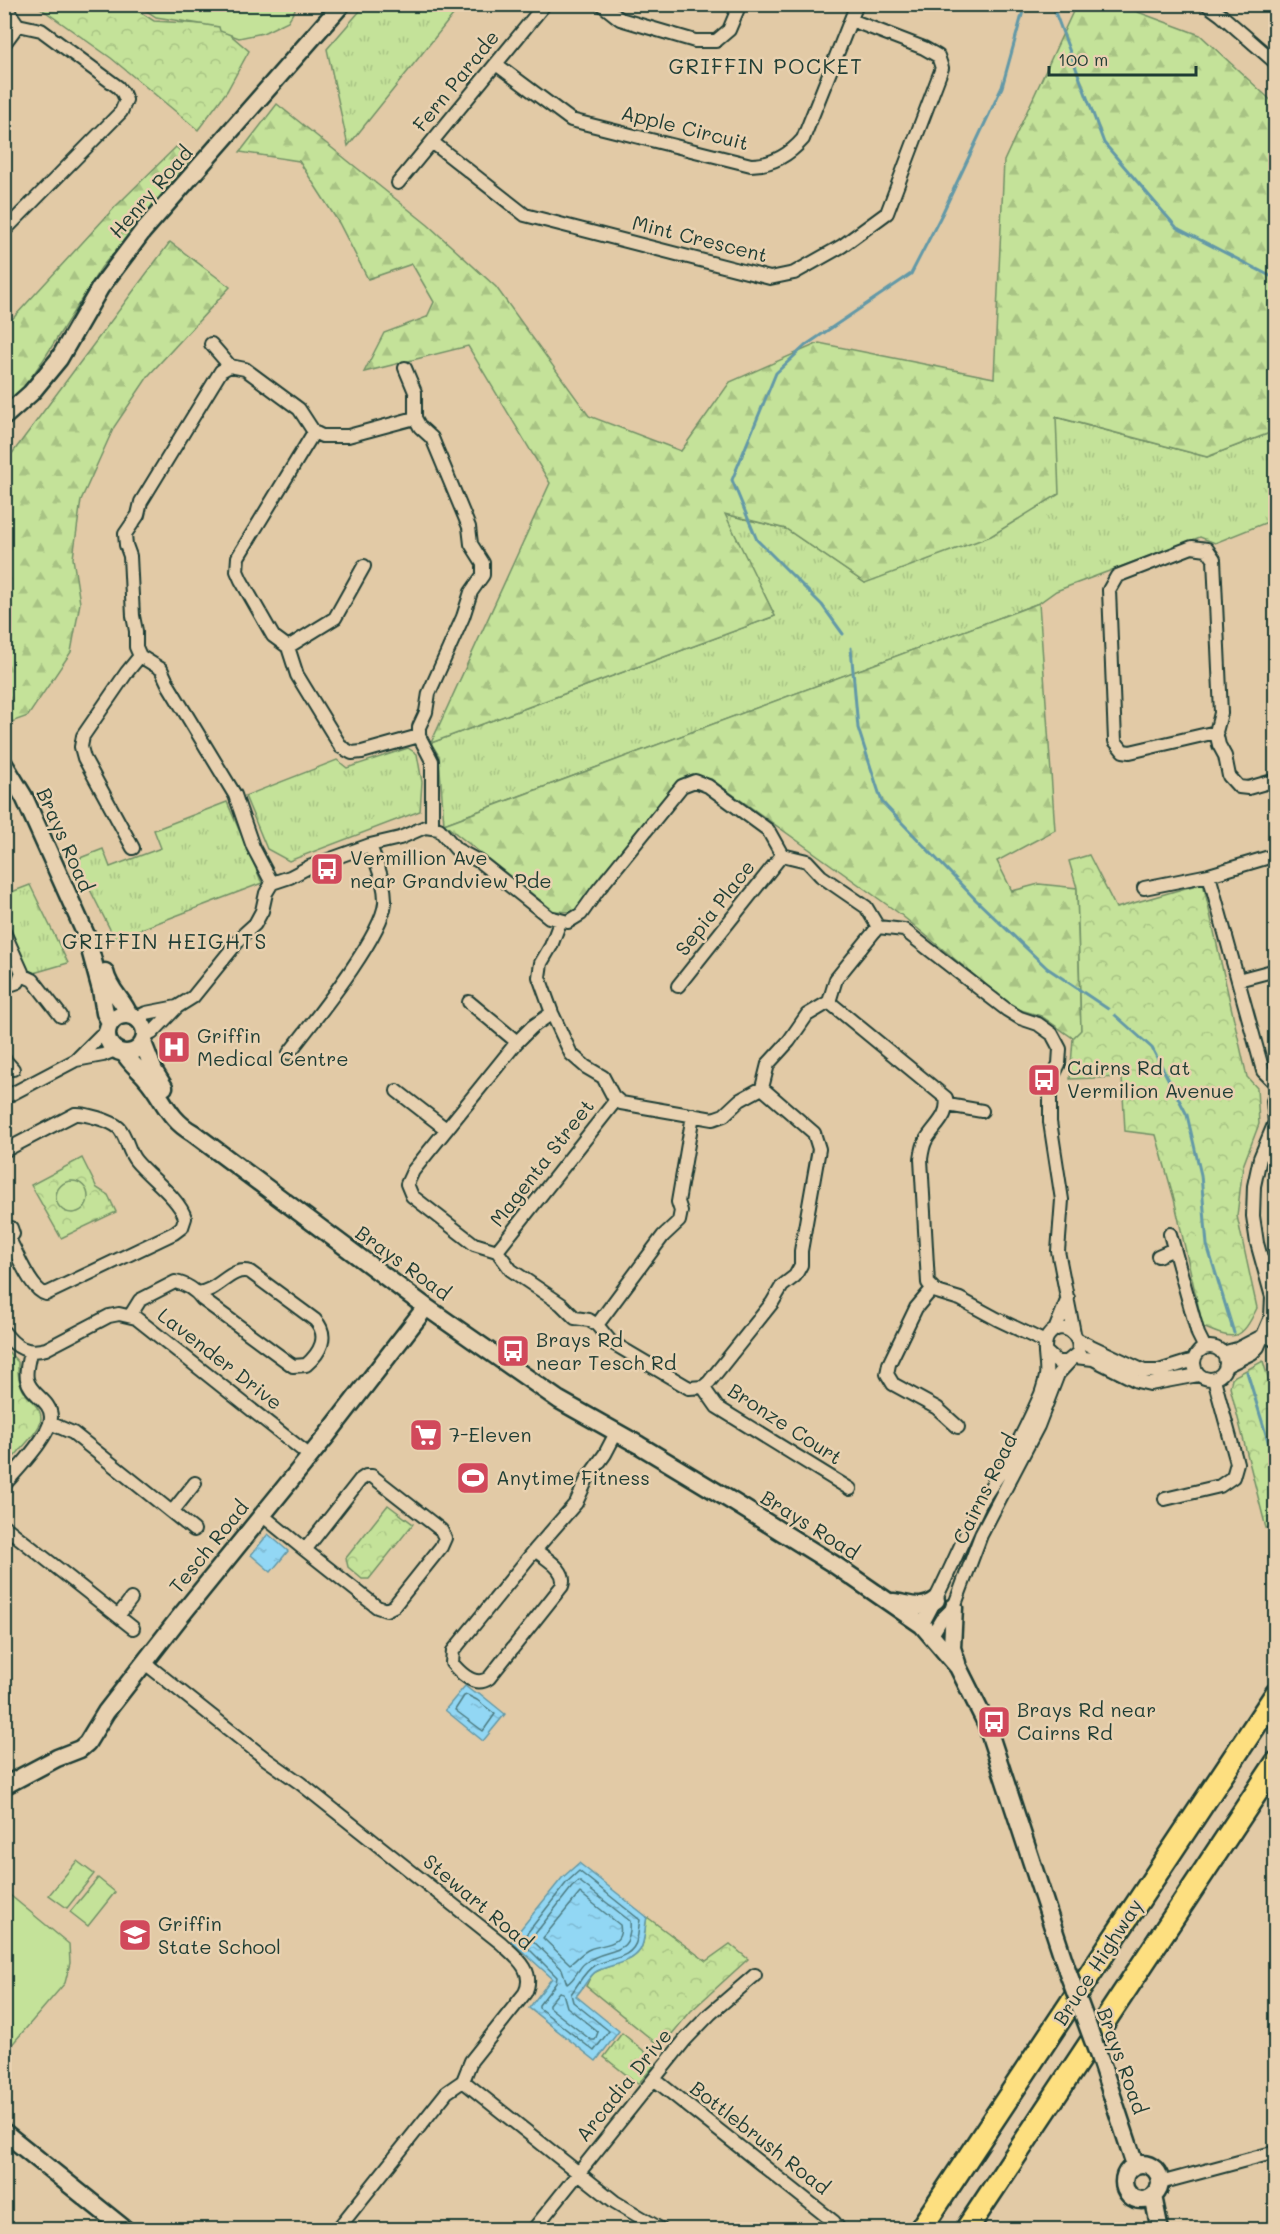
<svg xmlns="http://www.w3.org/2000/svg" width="1280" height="2234" font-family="Mali,sans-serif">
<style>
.grass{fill:url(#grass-tufts);stroke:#729066;stroke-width:1.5}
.forest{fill:url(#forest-firs);stroke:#729066;stroke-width:1.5}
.park{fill:url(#park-crowns);stroke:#729066;stroke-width:1.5}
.pitch{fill:#c4e299;stroke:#729066;stroke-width:1.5}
.water{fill:url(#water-ripples);stroke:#6499a7;stroke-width:1.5}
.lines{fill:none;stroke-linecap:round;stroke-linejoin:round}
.shore{stroke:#4d7b81;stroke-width:1.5}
.stream{stroke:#6499a7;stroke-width:3}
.street-casing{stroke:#1f3d34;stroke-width:16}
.secondary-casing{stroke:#1f3d34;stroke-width:21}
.highway-casing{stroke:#1f3d34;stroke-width:26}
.street{stroke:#e8d1b0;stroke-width:12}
.secondary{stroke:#e8d1b0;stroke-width:16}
.highway{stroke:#fddf80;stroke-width:21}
.secondary-bridge-casing{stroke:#1f3d34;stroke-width:21;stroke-linecap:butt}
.secondary-bridge{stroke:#e8d1b0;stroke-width:16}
.labels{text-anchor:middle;stroke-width:5;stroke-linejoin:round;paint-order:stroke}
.street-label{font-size:20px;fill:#1f3d34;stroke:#e8d1b0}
.poi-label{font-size:20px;fill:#1f3d34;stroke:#e8d1b0;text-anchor:start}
.neighbourhood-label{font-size:21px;letter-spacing:1.5px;fill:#1f3d34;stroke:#e8d1b0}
</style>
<defs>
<pattern id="grass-tufts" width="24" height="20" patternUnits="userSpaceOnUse" patternTransform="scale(1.5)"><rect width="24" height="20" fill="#c4e299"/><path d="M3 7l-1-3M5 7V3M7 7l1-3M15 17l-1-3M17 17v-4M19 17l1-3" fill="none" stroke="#a8c384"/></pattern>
<pattern id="forest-firs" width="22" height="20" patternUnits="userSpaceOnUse" patternTransform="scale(1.5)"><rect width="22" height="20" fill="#c4e299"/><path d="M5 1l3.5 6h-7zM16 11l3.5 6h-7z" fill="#a8c384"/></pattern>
<pattern id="park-crowns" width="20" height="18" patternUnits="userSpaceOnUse" patternTransform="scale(1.5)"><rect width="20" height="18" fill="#c4e299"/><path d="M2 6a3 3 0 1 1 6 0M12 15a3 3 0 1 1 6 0" fill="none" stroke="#a8c384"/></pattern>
<pattern id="water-ripples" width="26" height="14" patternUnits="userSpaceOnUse" patternTransform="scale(1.5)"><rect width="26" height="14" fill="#92d7f4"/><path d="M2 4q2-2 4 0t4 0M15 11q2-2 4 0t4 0" fill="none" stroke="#7db9d2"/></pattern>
</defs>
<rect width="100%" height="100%" fill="#e2caa6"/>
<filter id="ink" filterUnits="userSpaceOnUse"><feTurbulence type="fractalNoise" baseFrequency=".0167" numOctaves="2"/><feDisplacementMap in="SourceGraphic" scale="12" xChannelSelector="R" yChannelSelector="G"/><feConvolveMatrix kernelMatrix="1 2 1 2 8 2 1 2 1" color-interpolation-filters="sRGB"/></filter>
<g filter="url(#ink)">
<!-- grass -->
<path class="grass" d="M366,4L461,5L348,146L327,49Z
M1055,417L1207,457L1275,431V519L1215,543L1200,537L1056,591L1039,603L444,824L439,756L431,743L775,616L724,514L786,529L865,583Z
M408,748L417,754L422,782L420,811L289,861L267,849L245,796L337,760L347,768Z
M227,802L262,883L115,939L75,860L103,849L110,867L161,848L154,830Z
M30,885L68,963L30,974L5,917L4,895Z
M622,2033L651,2057L653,2067L638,2084L604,2057Z"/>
<!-- forest -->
<path class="forest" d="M1076,5H1119L1200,35L1275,104V431L1207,457L1056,417L1059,494L991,536L865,583L786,529L725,514L775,616L431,743L550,483L468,346L364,372L384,333L427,317L434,302L412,264L368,279L339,223L299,161L240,152L277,104L428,225L496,287L589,416L681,451L730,382L819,343L994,378L1004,161Z
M176,147L190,160L101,268L44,359L27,383L5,407L4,328L115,207Z
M170,242L230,287L149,375L114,427L81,500L73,558L80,603L71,652L28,716L6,724L5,463Z
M1039,603L1055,830L997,861L1012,891L1039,884L1077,888L1081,1031L1073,1038L1041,1016L1014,1008L900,914L711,779L695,776L679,780L573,912L554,911L444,824Z"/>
<!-- park -->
<path class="park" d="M36,5H129L154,21L219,25L249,51L227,91L198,130L111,58Z
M1089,855L1116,908L1203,883L1247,1077L1257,1088L1259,1124L1243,1166L1237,1216L1257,1308C1241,1341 1235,1341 1203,1327L1174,1199L1156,1135L1125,1131L1122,1077L1070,1079L1073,1038L1081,1030L1077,888L1069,861Z
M82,1158L97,1188L108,1195L116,1212L61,1238L31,1185Z
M5,1348L18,1362C18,1372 18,1381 23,1390C29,1402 47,1409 39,1426C34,1436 23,1446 15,1456H5Z
M1263,1361L1275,1402V1526L1266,1528L1230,1387L1232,1379L1235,1376Z
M388,1505L413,1524L369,1579H362L348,1567L346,1558Z
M647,1917L706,1961L730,1944L748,1959L691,2011L661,2047L586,1986C588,1982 590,1977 593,1974C604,1964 629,1966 640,1950C646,1941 644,1928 647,1917Z"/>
<!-- pitch -->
<path class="pitch" d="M138,5H298L288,21L263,33L239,38L220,31L219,27L156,17Z
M56 1197a16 16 0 1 1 32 0a16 16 0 1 1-32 0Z
M77,1861L94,1874L67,1908L49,1895Z
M98,1878L115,1892L88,1926L70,1912Z
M5,1891L69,1944L70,1963L65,1983L9,2048L5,2050Z"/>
<!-- water -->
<path class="water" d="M268,1534L288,1551L271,1572L251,1555Z
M465,1686L474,1693H479L505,1714L483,1741L445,1710Z
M579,1863L647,1917C644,1928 646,1940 640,1950C631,1964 611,1964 597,1971C589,1975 583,1989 576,1996L619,2031L596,2061L529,2008L552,1978L511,1941L562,1878Z"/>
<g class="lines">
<!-- shore -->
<path class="shore" d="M467,1695L477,1700L495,1714L483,1731L455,1710L464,1696Z
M579,1871L640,1920C638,1927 639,1933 637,1939C633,1959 610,1958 595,1965C585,1970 578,1985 571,1994L573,2002L609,2031L594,2051L539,2008V2005L556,1983L557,1977L521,1941L567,1882Z
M579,1881L630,1921C633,1959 606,1946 585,1963C577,1969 576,1979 567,1984L562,1969L531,1939L572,1887Z
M580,1893L620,1925C624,1946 605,1943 590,1949C582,1952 576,1960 570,1964L543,1938Z
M559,1992L563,1993L567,2007L598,2032L595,2040H591L549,2007V2004Z"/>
<!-- stream -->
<path class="stream" d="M1052,4L1104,143L1177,228L1276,279
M843,634L822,605L757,540L732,480L776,373L806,345L911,274L942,214L1002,87L1025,4
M851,648L858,728L882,802L976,900L1047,968L1108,1009
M1115,1015L1152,1048L1187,1115L1201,1175L1207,1245L1234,1333
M1247,1372L1276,1467"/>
<defs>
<path id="street" d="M601,4L620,19L695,41H716L729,30L740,4
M1206,4L1221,15L1276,63
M4,5L18,25L41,30L118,87L123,93L126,100L121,112L4,231
M4,44L18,25
M496,64L571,120L751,165C772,165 789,155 803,139L857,4
M432,142L525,215L770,278L794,273L842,246L887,213L942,68L938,56L924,48L851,20
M398,183L545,4
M211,344L230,366
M405,368L415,392V418L420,427L432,438L469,527L471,544L483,563V575L471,592L463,617L429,693L426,712L419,727V736L432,761V827
M314,432L238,557L237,571L241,580L273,636L288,647L297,675L341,747L352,753L362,752L419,736
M288,647L335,618L364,566
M1216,732L1130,752L1123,751L1115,741L1109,590L1117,576L1192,547L1207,549L1214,559L1221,713L1216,732L1219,745L1225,756L1229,776L1239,787L1248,788L1276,780
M133,848L84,758L81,747L83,736L127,672L140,656
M1276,855L1209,875L1263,1071L1276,1084
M272,883L253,847L235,795L169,686L161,669L140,656L136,647V631L133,616L130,556L126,545L125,534L138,515L141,502L221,371L230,366L245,369L299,409L314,432L322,436H348L415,418
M1144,888L1209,875
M560,922L551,946L541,963L539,977L552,1013L571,1054L586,1067L603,1077L613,1096L621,1103L713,1119L724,1115L740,1100L762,1088L768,1064L789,1041L807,1015L829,1002L836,979L878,927
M4,932L22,972L18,982L4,987
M22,975L33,980L61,1016
M1238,980L1276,970
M678,986L782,855
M469,1002L517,1042
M829,1002L946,1098C950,1116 934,1126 926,1140C923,1145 922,1152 921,1159L928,1283L937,1292L960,1299L997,1319L1045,1342
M552,1013L532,1027L517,1042L413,1171L407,1184L412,1196L474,1244L497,1251L511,1270L561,1304L575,1318L589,1320L597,1325L611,1342L689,1388L703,1387L709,1382L772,1303L782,1286L795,1276L801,1265V1251L819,1149L814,1133L762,1088
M136,1018L146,1013L177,1007L193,997L244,934L255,924L262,911L266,893L272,883L290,877L309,867L370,845L400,838L425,827L439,829L456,849L480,862L549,917L568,922L581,914L598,890L682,786L695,781L708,786L768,830L782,855L807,861L821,876L866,907L878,927L904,930L1007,1010L1020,1018L1038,1024L1052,1034L1060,1049L1059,1064L1050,1082V1122L1062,1200L1058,1251L1074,1333
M145,1036L152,1033L177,1007
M289,1053C312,1023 382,937 385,903C386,883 376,864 370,845
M4,1059L13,1069
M76,1060L103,1055L115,1050
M397,1091L446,1129
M4,1098L76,1060L100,1036L106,1033
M948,1105L982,1111
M4,1151L75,1114C84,1113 112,1121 119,1128C127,1137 128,1152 136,1161C149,1177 180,1199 185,1218L182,1227L174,1233L46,1294C31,1291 17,1253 9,1239
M4,1227L11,1228L13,1234L9,1239L4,1240
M1170,1234L1198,1334L1205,1348
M497,1251L616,1100
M1158,1256L1174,1249
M1263,1264L1276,1261
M932,1289L916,1308L889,1364L887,1374L893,1384L937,1408L958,1427
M130,1316L140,1300L175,1282C186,1284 196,1291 202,1299L293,1366L306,1365C320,1353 330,1336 315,1320L250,1272C230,1266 220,1291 197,1293
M597,1325L663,1236L679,1221L681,1211L678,1202L693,1115
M1055,1330L1068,1298
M4,1332C15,1348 28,1354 46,1349L109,1316L119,1314L136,1318L310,1456
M1264,1335L1276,1341
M1078,1340L1144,1371H1159L1194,1360
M1194 1363a16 16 0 1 1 32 0a16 16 0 1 1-32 0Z
M1222,1353L1237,1349L1264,1335
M1075,1357L1093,1359L1137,1381L1150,1384L1198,1375
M1226,1366L1252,1353L1258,1347L1271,1317L1272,1297L1257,1243L1253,1216L1254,1186L1260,1158L1275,1122L1273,1101L1276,1095
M703,1387L717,1407L850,1489
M50,1423L73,1433L194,1530
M4,1485C17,1470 51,1435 51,1417C51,1400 30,1395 27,1379C25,1370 29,1360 30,1351
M1165,1499L1220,1486L1233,1477L1237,1463L1214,1379
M172,1512L195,1483
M262,1515L305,1550L360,1480L366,1476H372L441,1530L445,1538L441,1547L394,1606L386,1610L377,1607L305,1550
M4,1526L133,1628
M535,1550L453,1651L452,1663C461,1674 475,1688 489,1678L562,1586C568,1570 546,1559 535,1550L576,1503L587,1479L605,1454L616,1433
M118,1616L131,1599
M922,1625C944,1586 960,1546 979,1506C988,1488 1002,1473 1011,1455C1022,1436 1032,1414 1041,1394C1043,1388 1045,1382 1046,1376C1048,1364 1041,1346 1048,1336C1061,1318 1083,1335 1078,1353L1067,1362H1057L1046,1352
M932,1635L941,1620L954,1607L981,1535L1038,1426L1058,1374L1071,1360
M145,1663L266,1759L300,1783L501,1943C516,1957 536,1971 525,1993L471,2061L463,2081L447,2092L337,2230
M654,2079L834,2222L840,2230
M463,2081L615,2202L662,2230
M1160,2183L1276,2152
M533,2230L685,2040L710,2014L755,1975"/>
<path id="secondary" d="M4,417L31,393L59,359L100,288L143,231L342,4
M4,764L24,797L86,935L101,990L105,1013L110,1022
M105,972C109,991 123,999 129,1015
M107 1034a19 19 0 1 1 38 0a19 19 0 1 1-38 0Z
M143,1043L154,1071L164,1087
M125,1054C130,1063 140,1070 147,1079C164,1099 168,1119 193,1133L426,1307L559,1400L639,1445L735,1503L835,1565L922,1625L958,1667L986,1723L1067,1970
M893,1602C909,1604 922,1611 936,1600
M954,1607L952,1648L957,1663
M4,1786L57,1758L80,1749L87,1743L106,1712L179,1618L324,1439L426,1307
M1101,2062L1135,2165
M4,2132L126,2230
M1124 2182a18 18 0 1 1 36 0a18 18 0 1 1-36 0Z
M1153,2196L1160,2230"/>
<path id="highway" d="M920,2230L1276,1694
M966,2230L1276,1763"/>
</defs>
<!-- street casing -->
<use href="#street" class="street-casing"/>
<!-- secondary casing -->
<use href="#secondary" class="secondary-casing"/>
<!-- highway casing -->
<use href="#highway" class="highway-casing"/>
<!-- street -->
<use href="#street" class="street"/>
<!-- secondary -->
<use href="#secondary" class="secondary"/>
<!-- highway -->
<use href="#highway" class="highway"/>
<defs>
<path id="secondary-bridge" d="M1067,1970L1101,2062"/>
</defs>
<!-- secondary-bridge casing -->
<use href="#secondary-bridge" class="secondary-bridge-casing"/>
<!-- secondary-bridge -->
<use href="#secondary-bridge" class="secondary-bridge"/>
</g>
</g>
<!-- icons -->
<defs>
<symbol id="bus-square" viewBox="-11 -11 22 22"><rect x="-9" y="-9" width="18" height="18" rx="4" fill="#d1495b" stroke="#e8d1b0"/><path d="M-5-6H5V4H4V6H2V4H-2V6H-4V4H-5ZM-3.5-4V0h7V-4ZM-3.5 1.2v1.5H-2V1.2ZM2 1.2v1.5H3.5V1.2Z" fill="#fff"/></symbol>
<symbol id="hospital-square" viewBox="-11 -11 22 22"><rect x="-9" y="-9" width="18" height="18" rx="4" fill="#d1495b" stroke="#e8d1b0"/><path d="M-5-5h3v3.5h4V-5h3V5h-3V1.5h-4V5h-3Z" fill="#fff"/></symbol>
<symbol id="supermarket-square" viewBox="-11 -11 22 22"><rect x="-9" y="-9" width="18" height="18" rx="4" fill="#d1495b" stroke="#e8d1b0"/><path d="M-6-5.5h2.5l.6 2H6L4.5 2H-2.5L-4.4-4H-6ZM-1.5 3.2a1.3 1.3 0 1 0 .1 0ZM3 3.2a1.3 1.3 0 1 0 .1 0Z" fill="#fff"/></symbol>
<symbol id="stadium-square" viewBox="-11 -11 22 22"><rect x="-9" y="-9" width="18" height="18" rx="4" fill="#d1495b" stroke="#e8d1b0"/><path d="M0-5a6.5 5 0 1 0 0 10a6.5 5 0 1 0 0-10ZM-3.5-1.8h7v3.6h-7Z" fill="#fff"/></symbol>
<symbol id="school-square" viewBox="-11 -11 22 22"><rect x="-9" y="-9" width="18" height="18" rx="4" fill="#d1495b" stroke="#e8d1b0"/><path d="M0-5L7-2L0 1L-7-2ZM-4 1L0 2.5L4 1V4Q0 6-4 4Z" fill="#fff"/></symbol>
</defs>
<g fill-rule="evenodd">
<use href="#bus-square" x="308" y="850" width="38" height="38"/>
<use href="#hospital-square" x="155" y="1028" width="38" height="38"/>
<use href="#bus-square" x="1025" y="1061" width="38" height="38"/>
<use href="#bus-square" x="494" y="1332" width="38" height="38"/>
<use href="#supermarket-square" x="407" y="1416" width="38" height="38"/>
<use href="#stadium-square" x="454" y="1459" width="38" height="38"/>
<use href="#bus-square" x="975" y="1703" width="38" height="38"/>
<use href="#school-square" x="116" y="1916" width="38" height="38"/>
</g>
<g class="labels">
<!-- street labels -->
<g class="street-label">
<text transform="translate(456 81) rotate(-51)" y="7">Fern Parade</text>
<text transform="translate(685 128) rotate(14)" y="7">Apple Circuit</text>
<text transform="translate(151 192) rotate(-49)" y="7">Henry Road</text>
<text transform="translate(700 239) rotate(14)" y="7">Mint Crescent</text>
<text transform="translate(65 840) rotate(66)" y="7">Brays Road</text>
<text transform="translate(715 908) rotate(-52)" y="7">Sepia Place</text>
<text transform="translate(542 1163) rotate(-52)" y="7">Magenta Street</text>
<text transform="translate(403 1263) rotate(36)" y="7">Brays Road</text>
<text transform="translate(220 1359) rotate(38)" y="7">Lavender Drive</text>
<text transform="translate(785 1424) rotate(33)" y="7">Bronze Court</text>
<text transform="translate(985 1489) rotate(-64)" y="7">Cairns Road</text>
<text transform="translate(810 1525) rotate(32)" y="7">Brays Road</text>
<text transform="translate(209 1547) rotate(-51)" y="7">Tesch Road</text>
<text transform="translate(478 1902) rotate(40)" y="7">Stewart Road</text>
<text transform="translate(1098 1962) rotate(-57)" y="7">Bruce Highway</text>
<text transform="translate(1122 2061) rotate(70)" y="7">Brays Road</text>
<text transform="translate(624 2085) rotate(-51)" y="7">Arcadia Drive</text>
<text transform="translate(760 2138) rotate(38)" y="7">Bottlebrush Road</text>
</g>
<!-- poi labels -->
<g class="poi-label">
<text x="350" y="865">Vermillion Ave<tspan x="350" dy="23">near Grandview Pde</tspan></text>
<text x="197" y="1043">Griffin<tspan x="197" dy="23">Medical Centre</tspan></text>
<text x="1067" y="1075">Cairns Rd at<tspan x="1067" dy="23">Vermilion Avenue</tspan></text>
<text x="536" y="1347">Brays Rd<tspan x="536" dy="23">near Tesch Rd</tspan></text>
<text x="449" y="1442">7-Eleven</text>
<text x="496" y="1485">Anytime Fitness</text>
<text x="1017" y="1717">Brays Rd near<tspan x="1017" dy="23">Cairns Rd</tspan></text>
<text x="158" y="1931">Griffin<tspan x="158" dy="23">State School</tspan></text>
</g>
<!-- neighbourhood labels -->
<g class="neighbourhood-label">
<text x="766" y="74">GRIFFIN POCKET</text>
<text x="165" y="949">GRIFFIN HEIGHTS</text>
</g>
</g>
<!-- margin -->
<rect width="1280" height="2234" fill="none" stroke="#e8d1b0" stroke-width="24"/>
<rect x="12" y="12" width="1256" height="2210" fill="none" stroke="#1f3d34" stroke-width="2" filter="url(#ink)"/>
<!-- scale -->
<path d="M1049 66v9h147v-9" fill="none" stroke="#1f3d34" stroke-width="3"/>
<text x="1058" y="66" font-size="18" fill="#1f3d34" stroke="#e8d1b0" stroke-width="4.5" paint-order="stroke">100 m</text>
</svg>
